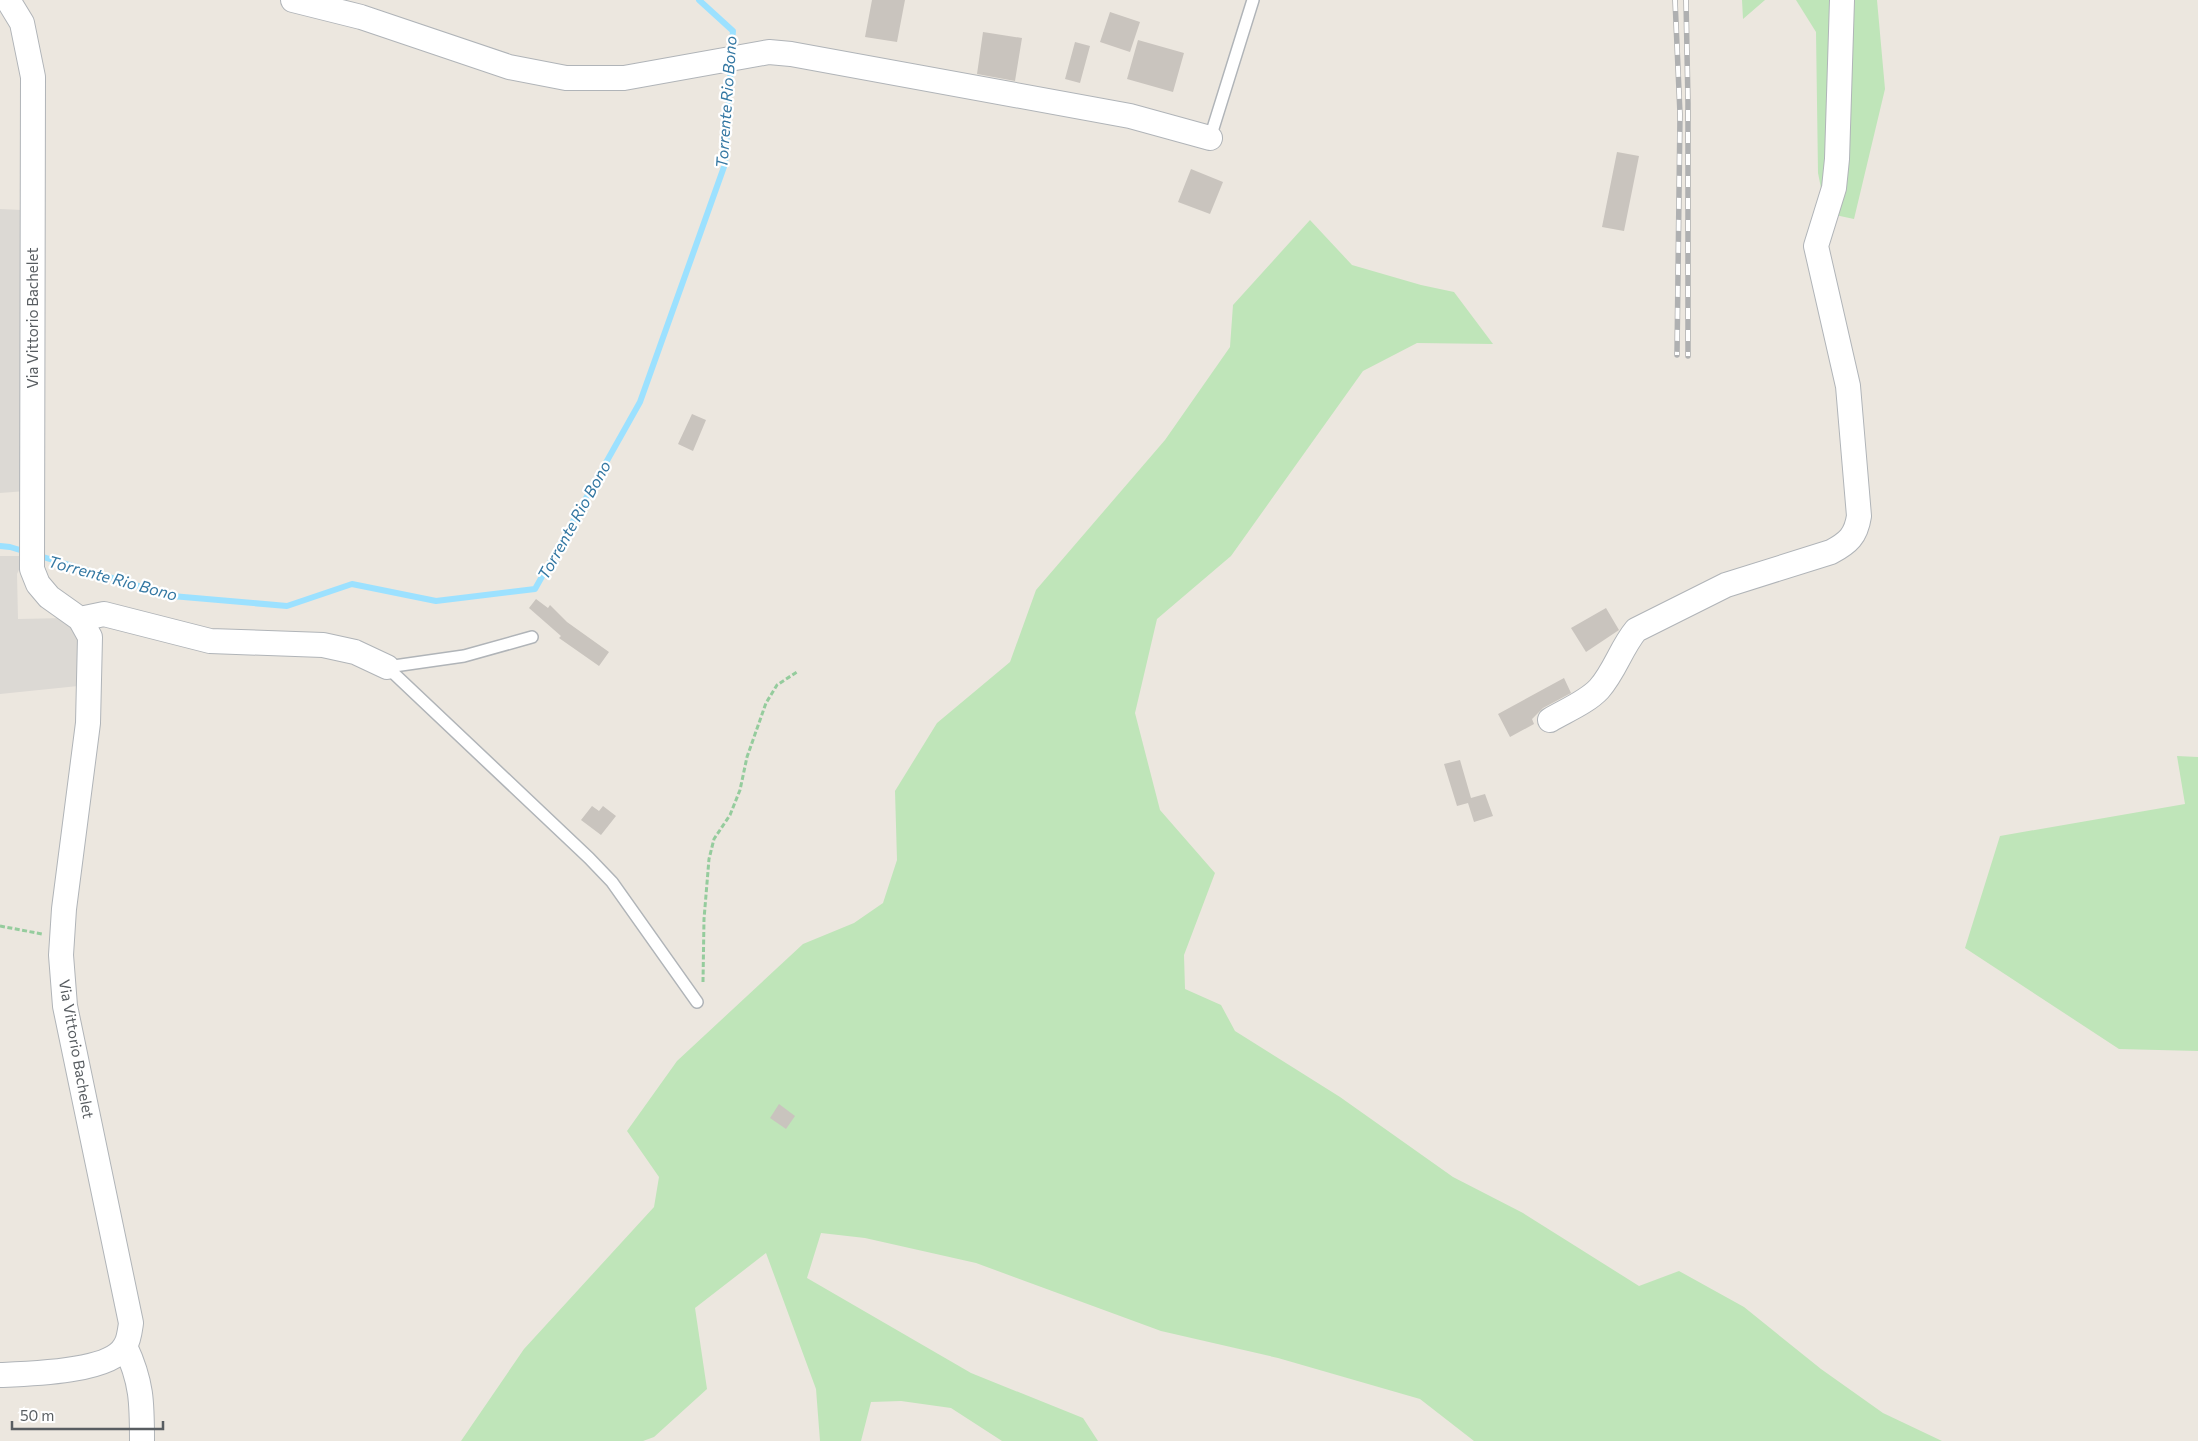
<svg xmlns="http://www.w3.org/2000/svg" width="2198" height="1441" font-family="Commissioner,sans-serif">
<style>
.industrial{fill:#dcd9d4}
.green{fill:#bfe5b9}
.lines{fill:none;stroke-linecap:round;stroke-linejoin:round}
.stream{stroke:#9ce1ff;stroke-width:6}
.building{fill:#c9c4be}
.lane-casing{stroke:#b0b4b8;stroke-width:14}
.street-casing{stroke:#b0b4b8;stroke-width:26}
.path{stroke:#95cc9d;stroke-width:3;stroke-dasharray:5 2.5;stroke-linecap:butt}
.lane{stroke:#fff;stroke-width:11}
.street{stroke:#fff;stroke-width:24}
.rail-casing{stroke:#afb0b1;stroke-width:5.5}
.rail{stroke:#fff;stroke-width:4;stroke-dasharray:11;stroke-linecap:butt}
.labels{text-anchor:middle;stroke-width:4.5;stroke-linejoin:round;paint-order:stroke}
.street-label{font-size:15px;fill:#585d61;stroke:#fff}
.water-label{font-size:16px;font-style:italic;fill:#3377a2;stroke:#fff}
</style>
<rect width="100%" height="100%" fill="#ece7df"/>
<!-- industrial -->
<path class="industrial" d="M0,209L22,210L26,491L0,493Z
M0,556H25L17,574L18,619L66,618L78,635V686L0,694Z"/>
<!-- green -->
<path class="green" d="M1742,0H1765L1743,19Z
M1796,0H1877L1885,89L1854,219L1826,213L1818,173L1816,32Z
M1310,220L1352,265L1421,285L1454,292L1493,344L1417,343L1363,371L1231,556L1157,619L1135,713L1160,810L1215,873L1184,955L1185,989L1221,1005L1235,1031L1340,1097L1453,1177L1523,1213L1639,1286L1679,1271L1744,1307L1821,1369L1883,1413L1942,1441H1474L1420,1399L1278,1358L1161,1331L976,1263L865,1238L821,1233L807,1278L971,1373L1083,1418L1098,1441H1002L951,1408L901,1401L871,1402L861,1441H820L816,1389L766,1253L695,1308L707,1389L654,1437L643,1441H461L524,1349L654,1207L659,1177L627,1131L677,1061L803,944L854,923L883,903L897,860L895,791L937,723L1010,662L1036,590L1165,440L1230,347L1233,305Z
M2177,756L2198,757V1051L2119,1049L1965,948L2000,836L2185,804Z"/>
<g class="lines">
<!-- stream -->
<path class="stream" d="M699,0L733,31L731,53
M0,546L10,547L172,596L287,606L352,584L436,601L535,589L640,402L725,164L731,63"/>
</g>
<!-- building -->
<path class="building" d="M872,0H905L897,42L865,37Z
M1110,12L1140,22L1130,52L1100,42Z
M983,32L1022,38L1015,81L977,74Z
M1138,40L1184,53L1173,92L1127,79Z
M1075,42L1090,46L1080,83L1065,79Z
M1617,152L1639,156L1624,231L1602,227Z
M1191,169L1223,182L1210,214L1178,202Z
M692,414L706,420L693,451L678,444Z
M536,599L548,608L550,605L567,622L609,652L599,666L559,638L561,636L529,608Z
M1606,608L1619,630L1586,652L1571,628Z
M1564,678L1571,693L1543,708L1532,719L1534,724L1510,737L1498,714Z
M1460,760L1471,798L1485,794L1493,816L1474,822L1468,803L1457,806L1444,764Z
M592,806L599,811L603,806L616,816L601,835L581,820Z
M779,1104L795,1116L786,1129L770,1118Z"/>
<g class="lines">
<defs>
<path id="lane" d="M1210,138L1253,0
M387,667L589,858L612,882L697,1002
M387,667L464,656L532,637"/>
<path id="street" d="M293,0L361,17L509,67L566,78H624L769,52L791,54L1130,116L1210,138
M80,619L104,614L210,641L323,645L355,652L387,667
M1550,720C1565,711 1587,702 1599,689C1615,671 1621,648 1636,630L1726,585L1831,552C1848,543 1856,536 1859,516L1848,386L1816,246L1834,188L1837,159L1842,0
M125,1346C142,1382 142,1403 142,1441
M0,1375C28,1374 111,1372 125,1346C129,1340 130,1330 131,1323L65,1006L61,955L64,909L88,723L90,637L80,619L49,597L38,584L32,569L33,77L22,23L8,0"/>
</defs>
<!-- lane casing -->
<use href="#lane" class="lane-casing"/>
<!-- street casing -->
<use href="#street" class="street-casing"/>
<!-- path -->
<path class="path" d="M0,926L42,934
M703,982L704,919L709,859L714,839L730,815L740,790L747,757L766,703L777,685L797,672"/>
<!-- lane -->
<use href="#lane" class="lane"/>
<!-- street -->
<use href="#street" class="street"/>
<defs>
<path id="rail" d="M1675,0L1680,114L1677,355
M1686,0L1688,103V356"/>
</defs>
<!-- rail casing -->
<use href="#rail" class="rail-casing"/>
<!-- rail -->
<use href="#rail" class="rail"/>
</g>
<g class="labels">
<!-- street labels -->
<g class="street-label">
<text transform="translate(33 318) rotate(-90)" y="5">Via Vittorio Bachelet</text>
<text transform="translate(76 1049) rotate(80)" y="5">Via Vittorio Bachelet</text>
</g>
<!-- water labels -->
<g class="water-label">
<text transform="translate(726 102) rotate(-86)" y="6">Torrente Rio Bono</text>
<text transform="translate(574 520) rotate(-61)" y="6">Torrente Rio Bono</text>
<text transform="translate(113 578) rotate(15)" y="6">Torrente Rio Bono</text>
</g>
</g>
<!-- scale -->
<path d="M12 1421v8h151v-8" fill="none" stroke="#585d61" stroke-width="2.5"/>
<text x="20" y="1421" font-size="15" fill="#585d61" stroke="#ffffff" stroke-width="4" paint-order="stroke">50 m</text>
</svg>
